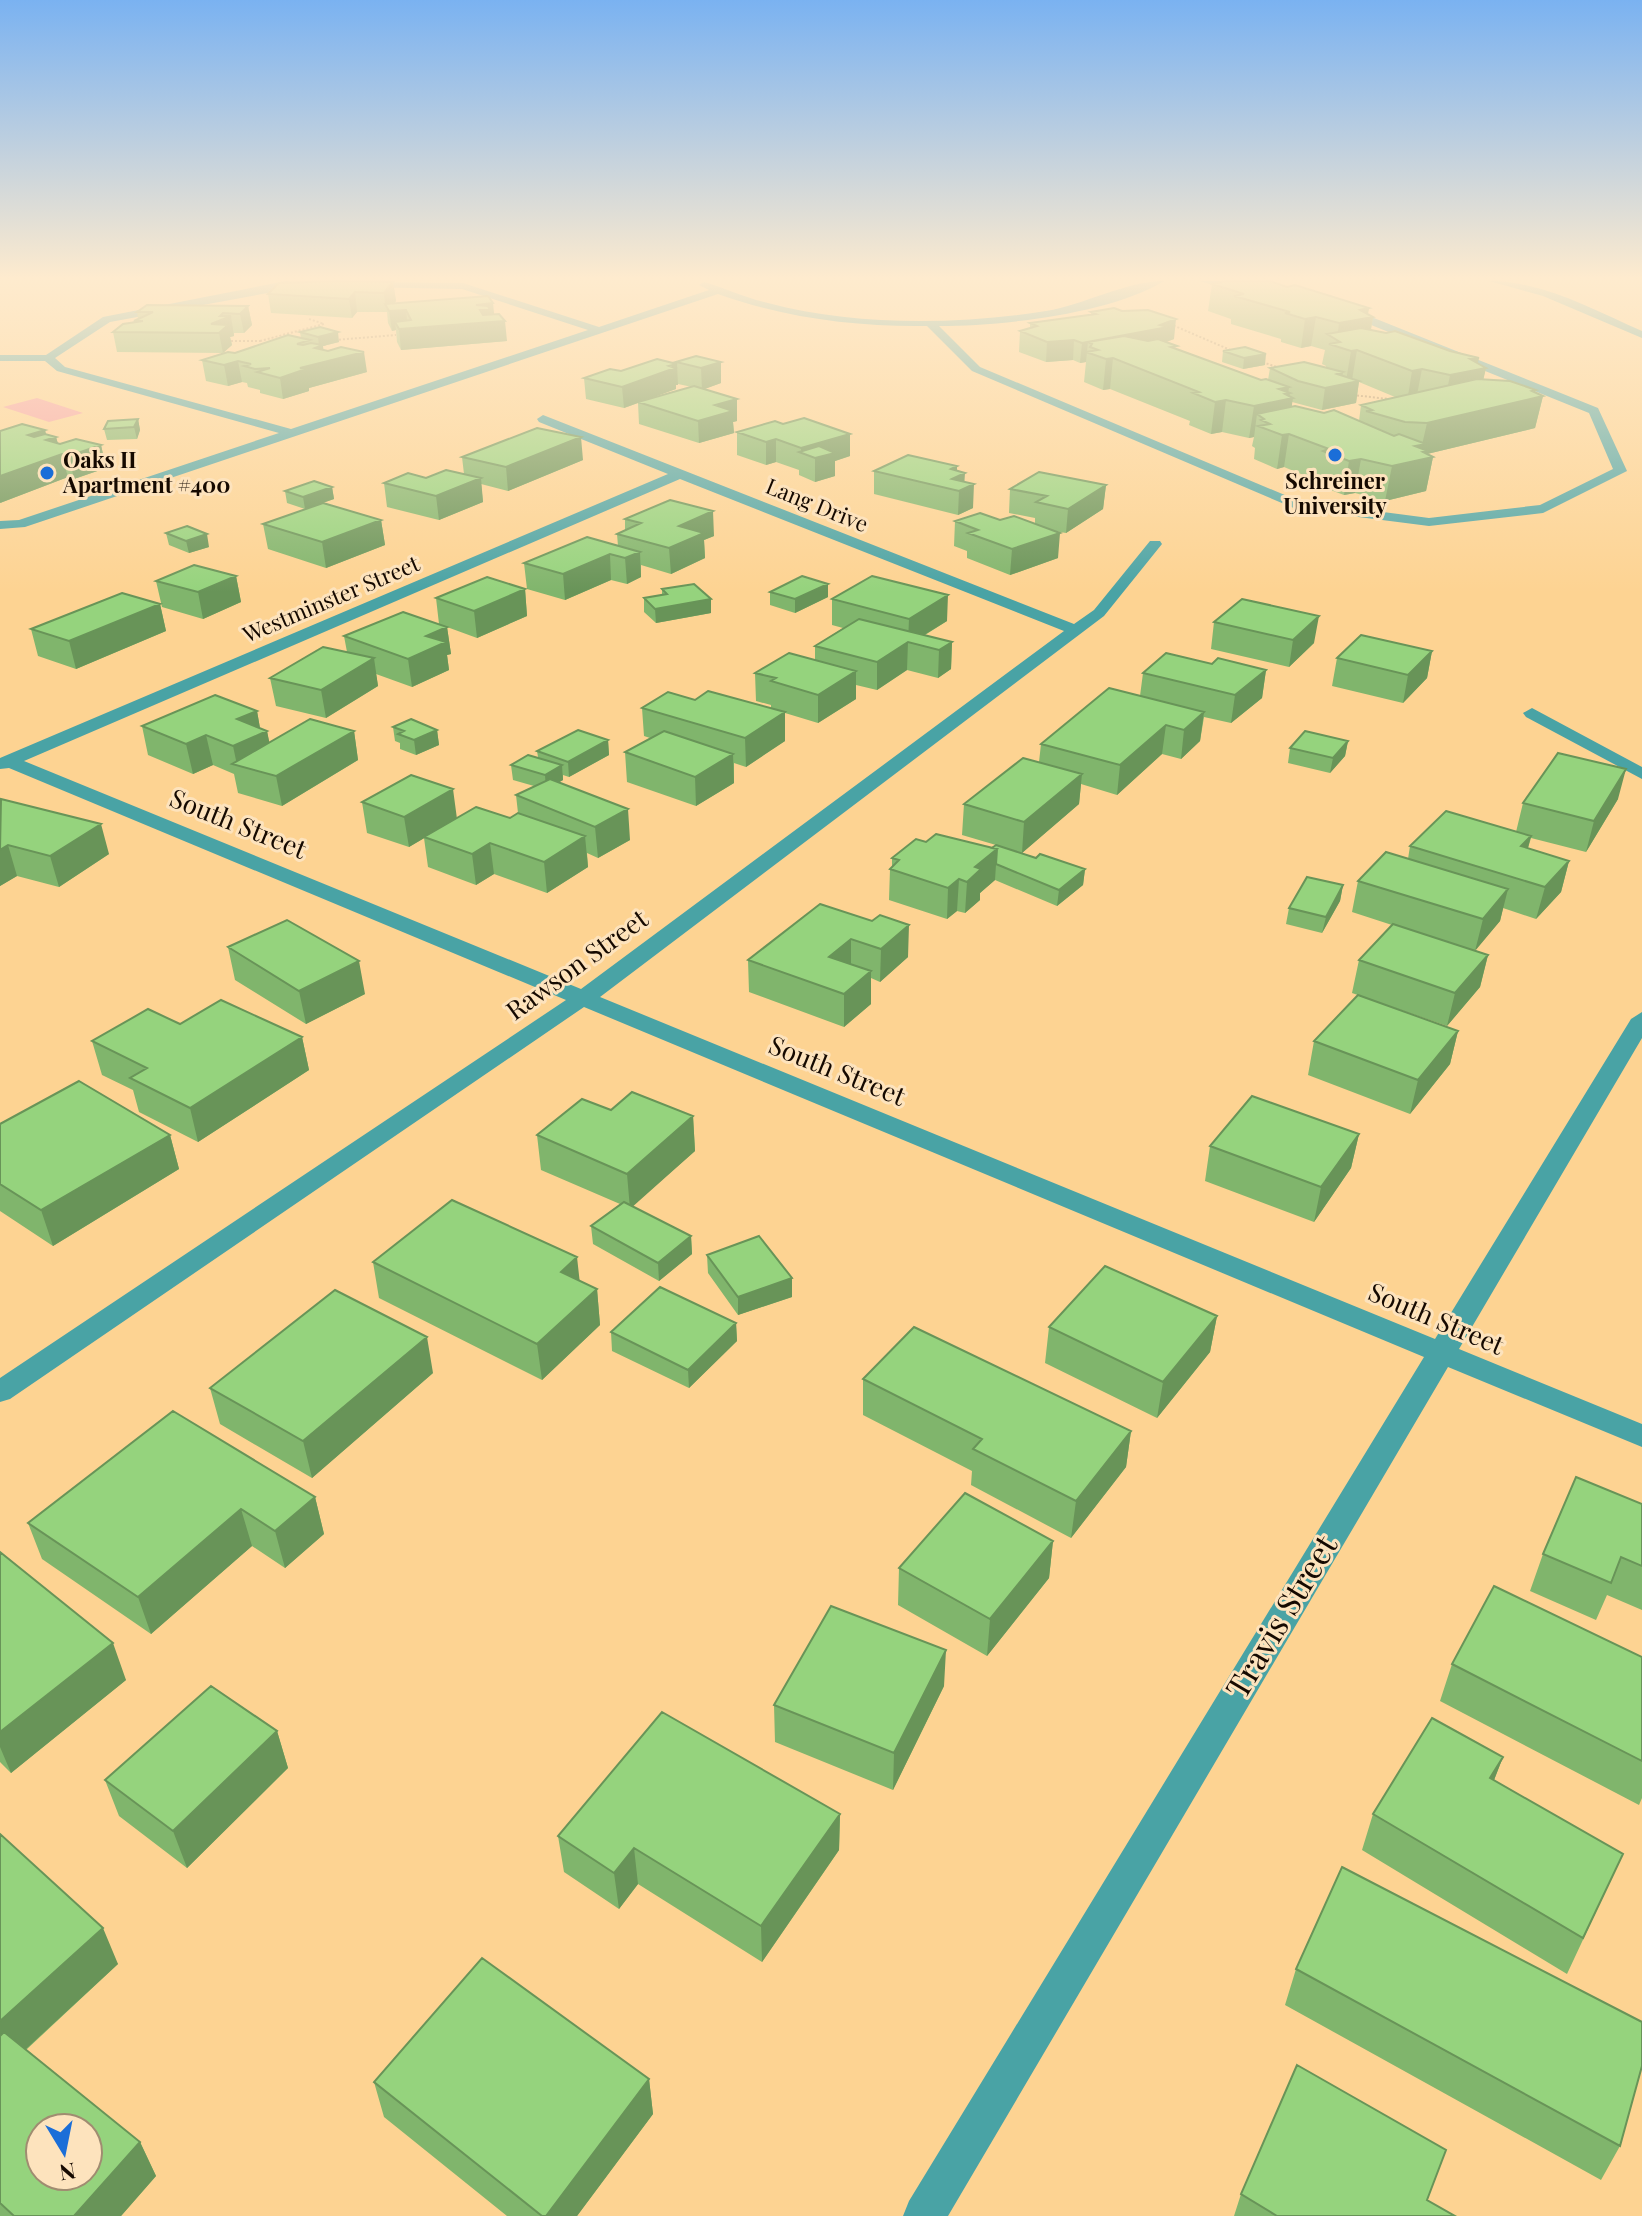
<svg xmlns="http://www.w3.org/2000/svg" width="1642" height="2216" font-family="'Playfair Display',serif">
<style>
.green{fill:#f7a0a3}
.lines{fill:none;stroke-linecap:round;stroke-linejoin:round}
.path{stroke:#b49364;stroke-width:2;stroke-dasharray:2 2;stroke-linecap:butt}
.minor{fill:#49a3a5;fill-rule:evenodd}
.wall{fill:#80b56c;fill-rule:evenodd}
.shaded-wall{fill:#689458}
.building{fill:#95d37d;stroke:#689458;stroke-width:2;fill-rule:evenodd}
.poi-dot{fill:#1b6ed8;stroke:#fde3bd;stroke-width:3}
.labels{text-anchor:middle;stroke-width:6;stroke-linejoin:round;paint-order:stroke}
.far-poi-label{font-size:22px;font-weight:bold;fill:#150900;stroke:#fde3bd;text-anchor:start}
.far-street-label{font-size:22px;fill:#150900;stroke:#fde3bd}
.street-label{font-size:26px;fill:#150900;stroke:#fde3bd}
.near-street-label{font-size:32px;fill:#150900;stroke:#fde3bd}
</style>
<rect width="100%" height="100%" fill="#fdd392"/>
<!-- green -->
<path class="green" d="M37,398L83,413L49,422L3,407Z"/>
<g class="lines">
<!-- path -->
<path class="path" d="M1170,324L1235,352
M335,340L396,335
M227,341H261
M260,341L324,324L309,319
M1259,361L1280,368
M1353,395L1397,400"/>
<!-- minor -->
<path class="minor" d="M286,281L312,285L110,322L55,358L65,367L291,429L588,330L462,289L360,287L363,282L463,283L599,327L709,290L699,285L704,282C725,288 746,298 768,303C855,326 957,325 1046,311C1084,305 1126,281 1164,281C1110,314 1002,326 939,326L980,367L1299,501L1429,518L1540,505L1613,469L1589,413L1339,312L1344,309L1359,312L1598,408L1627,471L1543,513L1429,526L1296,509L972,371L927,326C856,327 785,318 718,294L25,527L0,529V521L19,520L279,433L57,371L45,361H0V355H46L103,317Z
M1199,281H1219L1250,290L1245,293Z
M1489,281C1543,281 1594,310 1642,331V338L1543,296Z
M543,415L1074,624L1094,610L1150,541H1160L1162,544L1104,616L600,997L1435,1339L1631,1019L1642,1012V1038L1459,1349L1642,1424V1447L1448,1367L948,2216H903L909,2201L1424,1357L584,1007L10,1399L0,1402V1378L566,1000L9,768L0,769V758L668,474L539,422L537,419ZM680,479L1064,631L581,989L24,761Z
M1532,708L1642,767V779L1526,717L1523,713Z"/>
</g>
<!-- wall -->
<path class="wall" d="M393,282L396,301L394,303L494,314L507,341L401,350L397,342L396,330L392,331L388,323L387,312H357L352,318L271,313L268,294Z
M1212,284L1287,287L1369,308L1368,314L1373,317L1371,330L1479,358L1477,363L1486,368L1483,379L1536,393L1543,396L1535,428L1427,454L1433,457L1426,491L1385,501L1355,493L1344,495L1317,485L1318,481L1284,467L1277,469L1254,459L1255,448L1252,446L1254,437L1249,438L1222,432L1211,434L1189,425L1190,421L1110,389L1103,390L1084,382L1086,362L1080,363L1073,360L1046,362L1019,352L1020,331L1030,328V323L1091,315V312L1174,339L1166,342L1177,349L1261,380H1268L1270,368H1326V366L1322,364L1325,350L1311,346L1301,348L1281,342V339L1231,324V319L1208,311ZM1359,382L1395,397L1361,405L1359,421L1292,407V402L1322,410L1356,403Z
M248,306L252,325L244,333H234V336L230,337L232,345L223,353L117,352L113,332L138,319L137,312Z
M300,332L339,342L323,346V350L367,372L309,388V391L283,399L260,393V390L248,387L247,383L242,382L228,386L206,381L202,360L301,338Z
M1223,351L1265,365L1243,369L1222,362Z
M676,362H721V383L704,389L737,421L733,422L734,433L699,443L639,424L638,403L624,408L586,399L584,378L676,363ZM678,384L692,387L651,398L676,389V385Z
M138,419L140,430L137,439L107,440L104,429Z
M783,424L850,434V456L835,461V476L815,482L799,475V470L776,462L766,465L737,455V432Z
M45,430L46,434L56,437L58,444L101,445L106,468L74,479L68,477L0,503Z
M462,457L583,460L508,491L481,484L483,502L439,520L387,507L384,483L464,474Z
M957,466V471L964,481L973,508L958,515L874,494V471Z
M1106,485L1103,509L1066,533L1054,531L1058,558L1010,575L967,558V551L954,546L955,521L1035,524V518L1009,513L1010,489Z
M332,487L334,499L305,509L287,503L285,491Z
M625,519L714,536L704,540L705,558L671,574L641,565V577L627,584L611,580L565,600L527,589L524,563L618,546L617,534L625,530Z
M381,520L385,545L326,568L268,549L263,524Z
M166,533L209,547L189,553L169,545Z
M236,576L241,602L203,619L162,607L156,581Z
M525,589L527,616L477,638L447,627L451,654L447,655L449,670L412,687L376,674L378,686L326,718L276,706L270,678L347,652L344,636L439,624L436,598Z
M662,589L711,599V613L656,623L644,612V598L662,595Z
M770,592L828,597L795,613L770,605Z
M832,599L947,621L925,635L952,642L951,669L938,678L907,670L877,690L856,685V699L818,723L785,713V741L746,767L734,763V783L696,806L627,782L625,752L650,738L644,736L642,708L695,700L771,709V705L756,701L755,673L815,660V646L843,628L832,625Z
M160,604L166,631L76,669L38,656L31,629Z
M1214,622L1314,643L1289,667L1211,649Z
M1432,651L1427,678L1403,703L1332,686L1337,658Z
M1212,664L1266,670L1262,698L1231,723L1204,717L1200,741L1181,759L1162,754L1117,795L1081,784L1079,804L1022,853L1036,858L1085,869L1083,885L1057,906L995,880L980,893V900L965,913L957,911L947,919L889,900L890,869L892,867V858L926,842L992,848L996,845L962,835L964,804L1039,762L1041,744L1140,696L1143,673Z
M257,711L260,728L267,731L269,742L354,731L358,760L282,806L238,793L234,774L213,765L193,774L148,755L142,726Z
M393,727L437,730L439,745L416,755L400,749V743L395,741Z
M608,740L609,755L569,777L563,775V780L559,782L630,840L598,858L587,853L588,867L547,893L494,874L476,885L428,867L424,838L409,847L367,833L362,802L457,818H510L518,813L516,795L534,786L513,780L511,765L538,757L537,751Z
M1348,741L1345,756L1330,773L1288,763L1290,748Z
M1618,799L1586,852L1531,838L1528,848L1569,861L1561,892L1536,919L1503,908L1500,921L1475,950L1488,955L1480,987L1447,1026L1352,993L1359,960L1392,925L1352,912L1358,881L1408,859L1410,846L1516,832L1523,803Z
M0,800L109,854L59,887L17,876L0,886Z
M1343,885L1340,901L1322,933L1286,924L1289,908Z
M872,921L908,957L880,982L871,978V1004L844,1027L749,992L748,960Z
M228,947L365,994L306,1024L235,980Z
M1458,1031L1450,1064L1410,1114L1308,1075L1314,1041Z
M302,1037L309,1070L198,1142L139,1112L133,1090L102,1075L92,1041Z
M611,1110L693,1116L695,1151L632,1206L691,1236L692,1254L659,1281L593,1244L591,1226L620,1204L541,1170L537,1135Z
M0,1124L170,1135L179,1169L53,1246L0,1211Z
M1359,1134L1351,1168L1314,1222L1205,1181L1210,1146Z
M707,1255L792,1278V1297L738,1315L708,1273Z
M373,1262L580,1281L597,1289L600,1325L542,1380L379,1298Z
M1217,1316L1210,1352L1157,1418L1045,1363L1049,1327Z
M736,1323L737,1341L689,1388L612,1351L611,1332Z
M433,1373L312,1478L220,1424L210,1388Z
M863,1379L1131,1431L1126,1467L1071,1538L971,1485L972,1471L863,1415Z
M315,1497L324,1534L285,1568L252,1546L151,1634L42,1559L28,1523Z
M1642,1504V1610L1607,1595L1596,1620L1530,1591L1543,1554Z
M1053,1541L1049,1578L987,1656L898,1605L899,1568Z
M0,1552L126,1680L11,1773L0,1762Z
M1642,1657V1798L1639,1805L1440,1701L1452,1664Z
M944,1686L893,1790L775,1742L774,1705Z
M277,1731L288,1768L187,1868L119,1816L105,1780Z
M1503,1757L1494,1780L1623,1854L1567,1974L1362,1850L1373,1814Z
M840,1814L839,1850L762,1962L638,1884L619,1909L564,1872L558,1836Z
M0,1834L118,1964L26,2050L140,2142L156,2176L121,2216H0Z
M1296,1969L1620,2146L1601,2180L1285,2005Z
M649,2079L653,2114L577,2216H507L384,2117L374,2082Z
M1241,2194L1427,2200L1455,2216H1234Z"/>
<!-- shaded-wall -->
<path class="shaded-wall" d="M393,282L396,301L389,310L385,304L384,293Z
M355,292L357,312L352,318L349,299Z
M493,303L495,322L505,321L507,341L401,350L399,329L395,322L396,330L392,331L389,311L406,310L408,329L476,305Z
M248,306L252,325L244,333L240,314Z
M1369,308L1367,318L1373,317L1368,345L1340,342L1337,340L1339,323L1360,310Z
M223,313L224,319L231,316L234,336L230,337L232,345L223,353L219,333L211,324Z
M1316,317L1311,346L1301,348L1305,319Z
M1176,319L1174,339L1166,342V348L1098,350L1092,344L1088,342L1086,362L1080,363L1082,343L1160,325Z
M338,332L339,342L323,346L325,362L364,352L367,372L309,388V391L283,399L280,378L300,368L315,348L319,346L318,337Z
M1074,340L1073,360L1046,362L1047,342Z
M1357,350L1352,380L1346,381L1351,351Z
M1266,354L1265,365L1243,369L1244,358Z
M1113,358L1110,389L1103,390L1106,359Z
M1479,358L1476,370L1486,368L1479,399L1444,406L1450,375L1470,359Z
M238,361L242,382L228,386L224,365Z
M721,362V383L702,390L701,368Z
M677,364L678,385H676V389L624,408L622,387Z
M1422,369L1416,400L1407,402L1412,371Z
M1343,372L1341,385L1359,381L1356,403L1322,410L1325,388L1337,374Z
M1289,387L1288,394L1290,393L1289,399L1293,398L1288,430L1270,424L1257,414L1254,437L1249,438L1254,406L1279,389Z
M1536,390L1534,398L1543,396L1535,428L1427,454L1433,457L1426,491L1385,501L1392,466L1415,446L1422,445L1427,423Z
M737,399V421L733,422L734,433L699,443L698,421L715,405Z
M1226,400L1222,432L1211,434L1215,402Z
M138,419L140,430L137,439L134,427Z
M45,430L47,440L56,437L68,477L0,503V476L28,435Z
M850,434V456L835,461V476L815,482V458L801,453V448Z
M1289,434L1284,467L1277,469L1282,435Z
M581,437L583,460L508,491L506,467Z
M776,439V462L766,465V442Z
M101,445L106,468L74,479L69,456Z
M1361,459L1355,493L1344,495L1349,461Z
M957,466V476L965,473L964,488L974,484L973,508L958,515L959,491L950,488L951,469Z
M481,478L483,502L439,520L436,496Z
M1106,485L1103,509L1066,533L1068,509Z
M332,487L334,499L305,509L303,497Z
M713,511L714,536L704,540L705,558L671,574L669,548L679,526Z
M381,520L385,545L326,568L322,542Z
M1060,533L1058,558L1010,575L1012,549Z
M207,534L209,547L189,553L186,541Z
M640,552L641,577L627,584L625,558Z
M610,554L611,580L565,600L563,574Z
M236,576L241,602L203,619L198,592Z
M828,584V597L795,613V599Z
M525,589L527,616L477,638L474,611Z
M948,595L947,621L911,643H908L909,619Z
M711,599V613L656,623L655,609Z
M160,604L166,631L76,669L69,641Z
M1319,616L1314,643L1289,667L1293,640Z
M447,627L451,654L447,655L449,670L412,687L408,659L426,636Z
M908,642L907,670L877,690V662Z
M952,642L951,669L938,678L939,650Z
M1432,651L1427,678L1403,703L1408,675Z
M374,658L378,686L326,718L321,690Z
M1266,670L1262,698L1231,723L1235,695Z
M856,671V699L818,723V695Z
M257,711L261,734L267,731L273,760L237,765L233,746L237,719Z
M785,712V741L746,767L745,738Z
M1204,712L1200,741L1181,759L1184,730Z
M1166,725L1162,754L1117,795L1120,765Z
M437,730L439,745L416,755L414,740Z
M354,731L358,760L282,806L276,776Z
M206,735L213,765L193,774L186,744Z
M608,740L609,755L569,777L568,762Z
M1348,741L1345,756L1330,773L1333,758Z
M733,754L734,783L696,806L695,777Z
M562,765L563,780L546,790L545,775Z
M1626,769L1618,799L1586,852L1594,821Z
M1082,774L1079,804L1022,853L1024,822Z
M453,789L457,819L409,847L404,817Z
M628,809L630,840L598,858L595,827Z
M101,824L109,854L59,887L50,856Z
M585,836L588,867L547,893L544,862Z
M1531,836L1523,867L1521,846Z
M490,843L494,874L476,885L472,854Z
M8,845L17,876L0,886V850Z
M997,849L995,880L980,893V900L965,913L967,882L975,867Z
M1569,861L1561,892L1536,919L1545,887Z
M1085,869L1083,885L1057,906L1059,890Z
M959,879L957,911L947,919L948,888Z
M1343,885L1340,901L1322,933L1326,917Z
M1508,889L1500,921L1475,951L1483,919Z
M909,925L908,957L880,982L881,949Z
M851,939V971L829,957Z
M1488,955L1480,987L1447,1026L1455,993Z
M359,961L365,994L306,1024L299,991Z
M871,971V1004L844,1027V994Z
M1458,1031L1450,1064L1410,1114L1418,1080Z
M302,1037L309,1070L198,1142L190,1108Z
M693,1116L695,1151L630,1209L627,1174Z
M1359,1134L1351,1168L1314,1222L1321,1187Z
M170,1135L179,1169L53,1246L41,1210Z
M691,1236L692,1254L659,1281L658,1263Z
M577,1257L581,1293L561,1272Z
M792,1278V1297L738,1315V1297Z
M597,1289L600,1325L542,1380L537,1344Z
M1217,1316L1210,1352L1157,1418L1163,1382Z
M736,1323L737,1341L689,1388L688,1370Z
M427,1337L433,1373L312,1478L303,1441Z
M1131,1431L1126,1467L1071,1538L1076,1501Z
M315,1497L324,1534L285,1568L275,1531Z
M241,1509L252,1546L151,1634L138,1597Z
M1053,1541L1049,1578L987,1656L990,1619Z
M113,1643L126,1680L11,1773L0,1747V1732Z
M946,1650L944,1686L893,1790L894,1753Z
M277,1731L288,1768L187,1868L173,1831Z
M1503,1757L1489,1793L1490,1778Z
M840,1814L839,1850L762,1962L761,1926Z
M634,1848L638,1884L619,1909L614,1873Z
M103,1928L118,1964L0,2073V2021Z
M649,2079L653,2114L577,2216H546Z
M140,2142L156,2176L121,2216H74Z"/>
<!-- building -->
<path class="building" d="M336,281L393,282L384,293L355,292L349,299L268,294L279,283Z
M1226,281H1270L1287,287L1295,285L1369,308L1360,310L1373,317L1339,323L1316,317L1305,319L1285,313L1290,312L1234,296L1244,294L1212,284Z
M488,296L493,303L476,305L488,306L490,310H480L483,315L499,314L505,321L399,329L395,322L411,320L406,310L389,311L385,304Z
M147,305L248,306L240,314L223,313L220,316H231L211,324L228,325L219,333L113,332L123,324L143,321H134L153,312H137Z
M1114,308L1122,311L1148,310L1176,319L1160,325L1168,327L1082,343L1074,340L1047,342L1020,331L1037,326L1030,323L1096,314L1091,312Z
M320,327L338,332L318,337L300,332Z
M1361,328L1386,333L1395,331L1450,351L1479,358L1470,359L1486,368L1450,375L1422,369L1412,371L1357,350L1351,351L1329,344L1340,342L1327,334Z
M288,335L310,340L297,344L303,345L311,343L323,345L315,348L328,351L341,347L364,352L300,368L306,369L280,378L257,372L270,368L255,369L244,366L251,364L238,361L224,365L202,360L228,352L235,353Z
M1124,336L1148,341L1158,339L1177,346L1171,347L1261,380L1266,379L1289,387L1279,389L1290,393L1285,394L1293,398L1254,406L1226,400L1215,402L1193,393L1199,392L1113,358L1106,359L1086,352L1098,350L1090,347L1092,344L1088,342Z
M1245,347L1266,354L1244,358L1223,351Z
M696,356L721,362L701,368L676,362Z
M657,359L677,364L669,366L675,368L622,387L584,378L610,369L621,371Z
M1304,362L1343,372L1337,374L1359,381L1325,388L1298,381L1270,368Z
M1477,379L1510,381L1536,390L1532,391L1543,396L1427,423L1405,422L1366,411L1372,410L1361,405Z
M694,386L737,399L715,405L733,411L698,421L638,402Z
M1295,406L1324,413L1334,410L1394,436L1399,434L1426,444L1415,446L1428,451L1423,452L1433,457L1392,466L1361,459L1349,461L1323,451L1329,449L1289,434L1282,435L1258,426L1270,424L1261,420L1264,419L1257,414Z
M804,418L850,434L801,448L776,439L766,442L737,432L775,421L783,424Z
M138,419L134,427L104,429L108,421Z
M22,424L45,430L28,435L34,437L45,434L56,437L46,440L60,444L76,439L101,445L69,456L62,454L0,476V431Z
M537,428L581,437L506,467L462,457Z
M819,446L835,453L815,458L799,452Z
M908,455L957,466L951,469L965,473L952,479L974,484L959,491L874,471Z
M446,470L481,478L436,496L384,483L408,473L426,478Z
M1039,472L1106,485L1068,509L1036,502L1047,496L1010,489Z
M314,481L332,487L303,497L285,491Z
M670,500L713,511L679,526L704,533L669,548L617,534L641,523L625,519Z
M323,503L381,520L322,542L263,524Z
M980,513L1000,520L1014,516L1060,533L1012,549L968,533L978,530L955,521Z
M187,526L207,534L186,541L166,533Z
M587,537L640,552L625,558L610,554L563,574L524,563Z
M194,565L236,576L198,592L156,581Z
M802,576L828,584L795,599L770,592Z
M872,576L948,595L909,619L832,599Z
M487,577L525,589L474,611L436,598Z
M694,584L711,599L655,609L644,598L667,594L662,589Z
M122,593L160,604L69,641L31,629Z
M1242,599L1319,616L1293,640L1214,622Z
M403,612L447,627L426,636L446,642L408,659L344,636Z
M859,619L952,642L939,650L908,642L877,662L815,646Z
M1361,635L1432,651L1408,675L1337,658Z
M323,647L374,658L321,690L270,678Z
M789,653L856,671L818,695L771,681L776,678L755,673Z
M1166,653L1212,664L1218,658L1266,670L1235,695L1143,673Z
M1109,688L1204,712L1184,730L1166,725L1120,765L1041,744Z
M708,691L785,712L745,738L642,708L668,692L695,700Z
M215,695L257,711L237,719L267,731L233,746L206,735L186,744L142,726Z
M310,719L354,731L276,776L232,764Z
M411,719L437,730L414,740L398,734L404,731L393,727Z
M578,730L608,740L568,762L537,751Z
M664,731L733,754L695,777L625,752Z
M1305,731L1348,741L1333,758L1290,748Z
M1558,753L1626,769L1594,821L1523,803Z
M528,755L562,765L545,775L511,765Z
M1023,758L1082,774L1024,822L964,804Z
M411,775L453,789L404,817L362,802Z
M550,779L628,809L595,827L516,795Z
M1,799L101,824L50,856L8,845L0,850Z
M476,807L510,818L518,813L585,836L544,862L490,843L472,854L424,837Z
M1446,811L1531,836L1521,846L1569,861L1545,887L1410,846Z
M936,834L997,849L975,867L981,869L967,882L959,879L948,888L890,869L899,860L892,858L916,839L926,842Z
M996,845L1036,858L1040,854L1085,869L1059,890L996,864L997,849L992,848Z
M1386,852L1508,889L1483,919L1358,881Z
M1307,877L1343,885L1326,917L1289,908Z
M820,904L872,921L880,915L909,925L881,949L851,939L829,957L871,971L844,994L748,960Z
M287,920L359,961L299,991L228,947Z
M1393,924L1488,955L1455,993L1359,960Z
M1358,995L1458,1031L1418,1080L1314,1041Z
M221,1000L302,1037L190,1108L130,1078L147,1068L92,1041L148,1009L180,1024Z
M79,1081L170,1135L41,1210L0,1184V1124Z
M632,1092L693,1116L627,1174L537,1135L582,1099L611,1110Z
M1252,1096L1359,1134L1321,1187L1210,1146Z
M452,1200L577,1257L561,1272L597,1289L537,1344L373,1262Z
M624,1202L691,1236L658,1263L591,1226Z
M759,1236L792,1278L738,1297L707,1255Z
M1105,1266L1217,1316L1163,1382L1049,1327Z
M660,1287L736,1323L688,1370L611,1332Z
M335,1290L427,1337L303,1441L210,1388Z
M914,1327L1131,1431L1076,1501L973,1449L982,1439L863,1379Z
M173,1411L315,1497L275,1531L241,1509L138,1597L28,1523Z
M1576,1477L1642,1504V1566L1621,1557L1611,1583L1543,1554Z
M965,1493L1053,1541L990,1619L899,1568Z
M0,1552L113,1643L0,1732Z
M1494,1586L1642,1657V1761L1452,1664Z
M831,1606L946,1650L894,1753L774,1705Z
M211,1686L277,1731L173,1831L105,1780Z
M662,1712L840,1814L761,1926L634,1848L614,1873L558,1836Z
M1432,1718L1503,1757L1490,1778L1623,1854L1583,1938L1373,1814Z
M0,1834L103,1928L0,2021Z
M1342,1867L1642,2022V2066L1620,2146L1296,1969Z
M482,1958L649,2079L546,2216H542L374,2082Z
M4,2032L140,2142L74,2216H14L0,2203V2036ZM40,2128H88V2176H40Z
M1297,2065L1446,2150L1427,2200L1455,2216H1277L1241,2194Z"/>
<!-- sky -->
<linearGradient id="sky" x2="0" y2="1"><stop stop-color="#7ab2f1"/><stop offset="0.47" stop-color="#feebce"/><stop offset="1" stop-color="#feebce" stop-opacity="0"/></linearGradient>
<rect width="1642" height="592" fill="url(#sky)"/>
<!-- markers -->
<g class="poi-dot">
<circle cx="1335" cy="455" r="8"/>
<circle cx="47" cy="473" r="8"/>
</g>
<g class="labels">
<!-- far-poi labels -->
<g class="far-poi-label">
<text x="63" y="468">Oaks II<tspan x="63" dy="25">Apartment #400</tspan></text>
<text x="1335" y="489" text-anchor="middle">Schreiner<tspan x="1335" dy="25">University</tspan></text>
</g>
<!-- far-street labels -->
<g class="far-street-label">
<text transform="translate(817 505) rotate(22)" y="8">Lang Drive</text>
<text transform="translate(331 599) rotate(-23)" y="8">Westminster Street</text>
</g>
<!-- street labels -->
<g class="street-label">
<text transform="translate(238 824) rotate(22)" y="9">South Street</text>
<text transform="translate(577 965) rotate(-36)" y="9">Rawson Street</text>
<text transform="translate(837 1071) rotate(22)" y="9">South Street</text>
<text transform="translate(1436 1319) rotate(23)" y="9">South Street</text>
</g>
<!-- near-street labels -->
<g class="near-street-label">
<text transform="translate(1282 1617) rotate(-59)" y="11">Travis Street</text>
</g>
</g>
<!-- north arrow -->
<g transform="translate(64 2152) rotate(170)"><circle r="38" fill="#fde3bd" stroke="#a08c71" stroke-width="2"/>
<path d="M0-6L14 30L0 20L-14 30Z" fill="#1b6ed8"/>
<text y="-12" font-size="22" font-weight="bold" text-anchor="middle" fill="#150900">N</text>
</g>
</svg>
